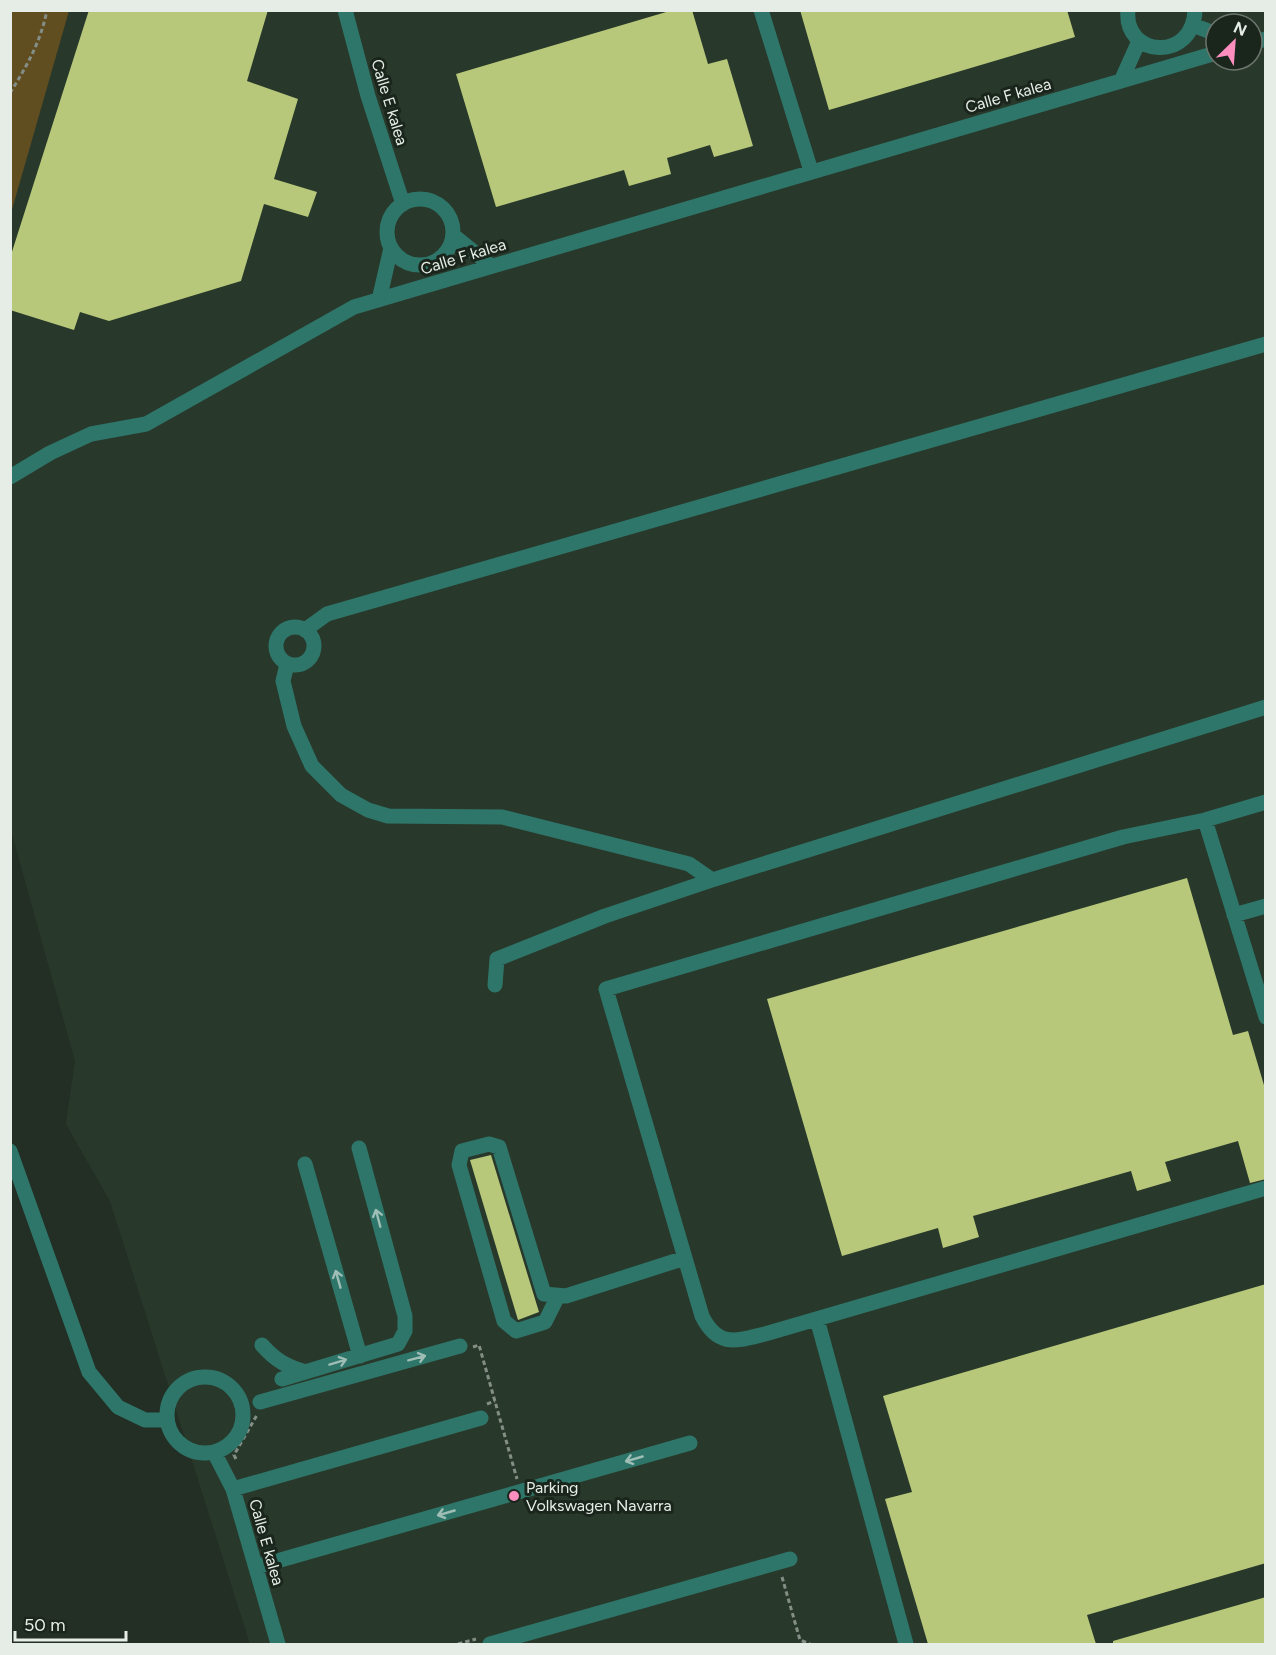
<svg xmlns="http://www.w3.org/2000/svg" width="1276" height="1655" font-family="Figtree,sans-serif">
<style>
.built{fill:#28392b;fill-rule:evenodd}
.green{fill:#604d20}
.building{fill:#b8c87b}
.lines{fill:none;stroke-linecap:round;stroke-linejoin:round}
.path{stroke:#848e86;stroke-width:3;stroke-dasharray:4.5 3;stroke-linecap:butt}
.minor{stroke:#2f766a;stroke-width:15}
.oneway{stroke:#9dbdb5}
.poi-dot{fill:#fd8ebe;stroke:#1a251c;stroke-width:2}
.labels{text-anchor:middle;stroke-width:6;stroke-linejoin:round;paint-order:stroke}
.street-label{font-size:16px;fill:#e6ede7;stroke:#1a251c}
.poi-label{font-size:16px;fill:#e6ede7;stroke:#1a251c;text-anchor:start}
</style>
<rect width="100%" height="100%" fill="#232f25"/>
<!-- built -->
<path class="built" d="M69,11H1265V1644H250L110,1201L66,1124L75,1061L11,830L10,213ZM1216,24H1252V60H1216Z"/>
<!-- green -->
<path class="green" d="M11,10L69,11L11,213L10,11Z"/>
<!-- building -->
<path class="building" d="M89,10H268L247,81L298,99L274,179L317,192L308,217L264,204L241,281L109,321L80,312L74,330L10,310V258Z
M673,10H692L708,64L727,59L753,146L714,157L710,145L667,158L671,174L629,186L624,170L496,207L456,74Z
M800,10H1067L1075,37L829,110Z
M1187,878L1233,1035L1248,1031L1266,1092V1179L1250,1183L1238,1141L1165,1162L1171,1181L1137,1191L1131,1171L973,1216L979,1237L943,1248L938,1228L842,1256L767,999Z
M491,1155L539,1312L518,1320L470,1160Z
M1266,1284V1563L1087,1615L1096,1644H928L885,1499L912,1492L883,1396Z
M1266,1597V1644H1113V1641Z"/>
<g class="lines">
<!-- path -->
<path class="path" d="M10,93C27,66 41,41 47,10
M473,1347L479,1345L517,1479
M487,1404L495,1401
M236,1459L234,1455L257,1415
M782,1577L800,1640L810,1644
M458,1644L476,1639"/>
<!-- minor -->
<path class="minor" d="M345,10L368,96L403,204
M761,10L811,171
M1128,10C1123,57 1193,63 1195,10
M1193,25L1216,34
M1252,43L1266,39
M1121,81L1139,41
M387 232a33 33 0 1 1 66 0a33 33 0 1 1-66 0Z
M453,235L491,266
M379,300L391,248
M10,477L50,453L91,434L146,424L354,307L1216,53
M276 646a19 19 0 1 1 38 0a19 19 0 1 1-38 0Z
M305,630L327,614L1266,344
M287,664L283,681L294,726L312,766L341,795L368,810L388,816L502,817L689,864L712,880
M1266,802L1205,820L1123,837L606,989L702,1316C718,1348 736,1341 765,1334L1266,1188
M1205,820L1266,1017
M1234,915L1266,906
M495,985L497,959L605,916L712,880L1266,707
M10,1151L89,1372L118,1407L145,1420H166
M305,1164L360,1356
M558,1296L545,1322L516,1331L504,1321L459,1165L462,1151L489,1144L499,1147L544,1294L566,1296L685,1258
M817,1319L906,1644
M262,1345C275,1360 287,1367 306,1372
M167 1415a38 38 0 1 1 76 0a38 38 0 1 1-76 0Z
M282,1379L398,1344L405,1331V1316L359,1148
M260,1402L460,1346
M214,1452L233,1489L278,1644
M233,1489L481,1418
M256,1567L690,1443
M490,1644L790,1559"/>
</g>
<!-- one-way arrows -->
<defs><path id="oneway-shaft" d="M-6 0H5M1.5-3L5.5 0L1.5 3" fill="none" stroke-width="1.6" stroke-linecap="round" stroke-linejoin="round" transform="scale(1.5)"/></defs>
<g class="oneway">
<use href="#oneway-shaft" transform="translate(378 1218) rotate(-105)"/>
<use href="#oneway-shaft" transform="translate(338 1279) rotate(-106)"/>
<use href="#oneway-shaft" transform="translate(417 1358) rotate(-15)"/>
<use href="#oneway-shaft" transform="translate(338 1362) rotate(-17)"/>
<use href="#oneway-shaft" transform="translate(634 1459) rotate(164)"/>
<use href="#oneway-shaft" transform="translate(446 1513) rotate(164)"/>
</g>
<!-- markers -->
<circle class="poi-dot" cx="514" cy="1496" r="6"/>
<g class="labels">
<!-- street labels -->
<g class="street-label">
<text transform="translate(1008 95) rotate(-16)" y="6">Calle F kalea</text>
<text transform="translate(390 102) rotate(73)" y="6">Calle E kalea</text>
<text transform="translate(463 256) rotate(-17)" y="6">Calle F kalea</text>
<text transform="translate(267 1542) rotate(74)" y="6">Calle E kalea</text>
</g>
<!-- poi labels -->
<g class="poi-label">
<text x="526" y="1493">Parking<tspan x="526" dy="18">Volkswagen Navarra</tspan></text>
</g>
</g>
<!-- border -->
<rect width="1276" height="1655" fill="none" stroke="#e6ede7" stroke-width="24"/>
<!-- north arrow -->
<g transform="translate(1234 42) rotate(25)"><circle r="28" fill="#1a251c" stroke="#6c756d" stroke-width="1.5"/>
<path d="M0-4.5L10 22L0 15L-10 22Z" fill="#fd8ebe"/>
<text y="-9" font-size="16" font-weight="bold" text-anchor="middle" fill="#e6ede7">N</text>
</g>
<!-- scale -->
<path d="M15 1631v9h111v-9" fill="none" stroke="#e6ede7" stroke-width="3"/>
<text x="24" y="1631" font-size="18" fill="#e6ede7" stroke="#1a251c" stroke-width="4.5" paint-order="stroke">50 m</text>
</svg>
